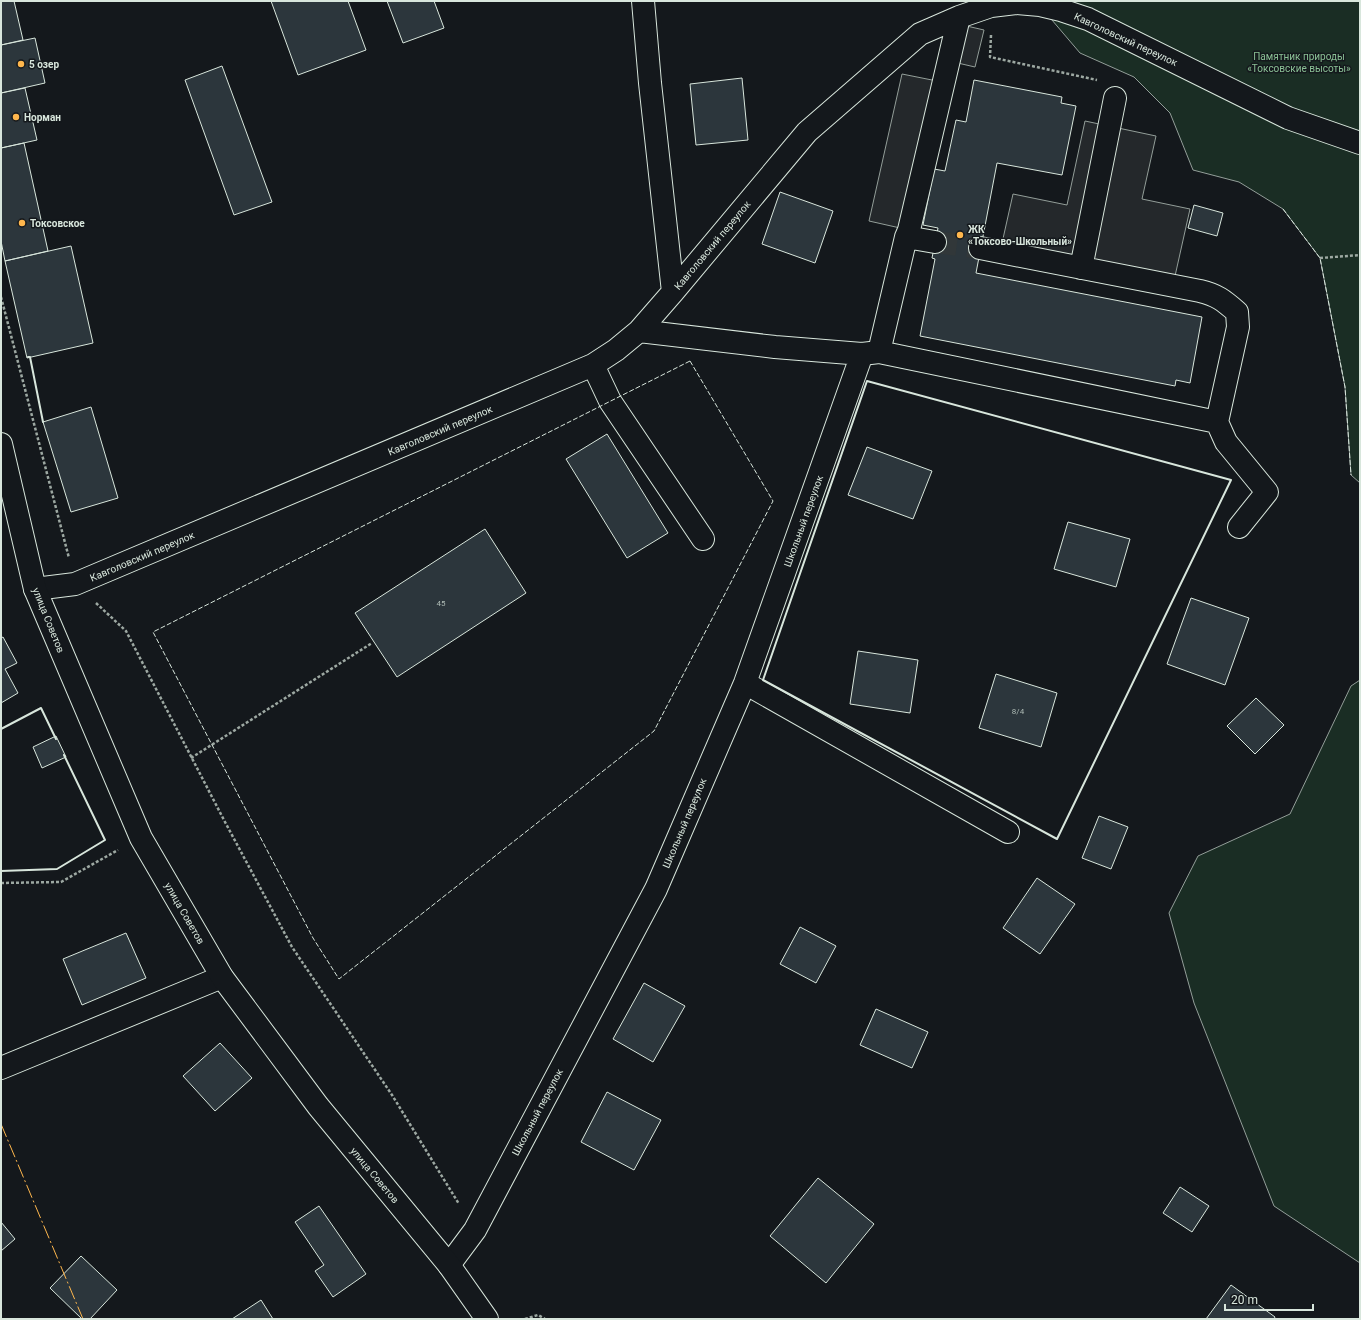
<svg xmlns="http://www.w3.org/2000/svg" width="1361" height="1320" font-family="Roboto,sans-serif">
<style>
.green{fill:#1a2d24;stroke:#939e99}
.parking{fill:#24282b;stroke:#939e99}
.building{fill:#2c363c;stroke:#d8e6dc}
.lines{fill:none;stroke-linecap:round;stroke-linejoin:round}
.minor-tunnel{stroke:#313739;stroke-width:22;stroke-dasharray:22 11;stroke-linecap:butt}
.minor-casing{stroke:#d8e6dc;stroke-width:24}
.major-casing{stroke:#d8e6dc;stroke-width:24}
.path{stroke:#9da8a2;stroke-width:2.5;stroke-dasharray:3 2;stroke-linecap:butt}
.minor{stroke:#14181c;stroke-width:22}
.major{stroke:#14181c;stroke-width:22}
.fence{stroke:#d8e6dc;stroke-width:1;stroke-dasharray:5 2;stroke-linecap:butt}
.wall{stroke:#d8e6dc;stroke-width:2}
.power{stroke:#ffb74d;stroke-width:1;stroke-dasharray:14 3 2 3;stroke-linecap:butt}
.poi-dot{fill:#ffb74d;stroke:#14181c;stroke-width:1.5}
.labels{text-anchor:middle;stroke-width:3;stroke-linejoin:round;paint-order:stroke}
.number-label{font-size:8px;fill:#adbab4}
.street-label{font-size:10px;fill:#d8e6dc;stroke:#14181c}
.park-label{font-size:10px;fill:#8ac095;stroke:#14181c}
.poi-label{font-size:10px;font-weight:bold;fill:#d8e6dc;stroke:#14181c;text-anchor:start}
</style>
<rect width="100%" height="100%" fill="#14181c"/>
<!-- green -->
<path class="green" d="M1051,1H1360V483L1351,475L1345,387L1320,258L1283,209L1239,182L1193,170L1170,113L1134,77L1080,53L1046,13Z
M1360,680V1263L1274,1206L1194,1003L1169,913L1198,856L1290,814L1351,686Z"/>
<!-- parking -->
<path class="parking" d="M958,24L984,30L975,67L949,61Z
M902,74L942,82L909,230L869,221Z
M1085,121L1156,136L1142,199L1190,209L1173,285L1000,252L1013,194L1067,205Z"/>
<!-- building -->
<path class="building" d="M1,1H14L23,40L1,45Z
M271,1H348L366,50L298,75Z
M387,1H434L444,28L403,43Z
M35,38L45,83L1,93V45Z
M222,66L272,202L234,215L185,80Z
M742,78L748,140L696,145L690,84Z
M974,80L1062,97L1061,103L1076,106L1062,175L997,163L976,273L1202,317L1190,383L1176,380L1175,386L920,336L935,259L932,258L938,228L923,225L934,169L945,171L956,120L966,122Z
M25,88L37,140L1,148V93Z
M24,143L48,251L5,261L1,241V148Z
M780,192L833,211L815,263L762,244Z
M1194,205L1223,213L1217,236L1188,228Z
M71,246L93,343L27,358L5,261Z
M91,407L118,498L71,512L43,422Z
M607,434L668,533L627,558L566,459Z
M867,447L932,471L913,519L848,495Z
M1068,522L1130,539L1116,587L1054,569Z
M485,529L526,593L397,677L355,613Z
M1191,598L1249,618L1225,685L1167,664Z
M3,637L17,663L5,669L18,693L1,703V638Z
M858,651L918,660L910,713L850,704Z
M996,674L1057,693L1041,747L979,728Z
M1256,698L1284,725L1255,754L1227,726Z
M56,736L66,757L42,768L33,747Z
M1099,816L1128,827L1111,869L1082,858Z
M1037,878L1075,904L1040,954L1003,928Z
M800,927L836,946L816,983L780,964Z
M126,933L146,978L82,1005L63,959Z
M644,983L685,1006L653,1062L613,1039Z
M876,1009L928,1032L912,1068L860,1045Z
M220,1043L252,1078L215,1111L183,1076Z
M607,1092L661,1120L634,1170L581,1142Z
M818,1178L874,1224L826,1283L770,1236Z
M1180,1187L1209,1206L1192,1232L1163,1213Z
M319,1206L366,1274L333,1297L315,1271L324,1265L295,1222Z
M1,1222L15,1239L1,1251Z
M81,1256L117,1290L90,1319H82L50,1288Z
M1231,1285L1275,1317L1274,1319H1206Z
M261,1300L273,1319H232Z"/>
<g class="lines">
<!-- minor-tunnel -->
<path class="minor-tunnel" d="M935,242L980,248"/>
<defs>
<path id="minor" d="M643,1L650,83L673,292
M906,237L935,242
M980,248L1200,291C1217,295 1223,300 1237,312L1238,327L1217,422
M1081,268L1115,98
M639,331L775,347L862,354L879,352L1217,422L1226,442L1267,492L1239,527
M879,352L906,237L909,230L959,17
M593,365L610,401L703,539
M35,589L75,584L593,365L616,350L639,331L673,292L807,132L920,34L959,17L991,6L1016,3L1040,5L1061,10L1088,19L1288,118L1360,143
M745,683L1008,832
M1,1068L222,977
M449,1265L475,1230L656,889L745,683L862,354"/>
<path id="major" d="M1,444L35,589L141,838L222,977L318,1106L449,1265L487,1319"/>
</defs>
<!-- minor casing -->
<use href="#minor" class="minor-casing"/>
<!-- major casing -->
<use href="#major" class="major-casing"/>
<!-- path -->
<path class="path" d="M991,35L990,57L1097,80
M1320,258L1360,255
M1,297L69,558
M96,603L126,631L225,822L292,947L392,1095L459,1204
M191,758L372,643
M1,883L61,882L118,850
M525,1319L538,1315L545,1319"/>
<!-- minor -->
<use href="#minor" class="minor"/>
<!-- major -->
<use href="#major" class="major"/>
<!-- fence -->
<path class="fence" d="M1283,209L1320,258L1345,387L1351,475
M690,361L773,501L654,731L339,979L313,938L153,632Z"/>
<!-- wall -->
<path class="wall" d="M28,357H30L43,422
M867,381L1231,480L1057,839L763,680Z
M1,729L41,708L56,739
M1,871L57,869L105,840L64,755"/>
<!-- power -->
<path class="power" d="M1,1124L83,1319"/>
</g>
<!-- markers -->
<g class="poi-dot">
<circle cx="21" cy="64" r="4"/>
<circle cx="16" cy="117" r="4"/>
<circle cx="22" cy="223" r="4"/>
<circle cx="960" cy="235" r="4"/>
</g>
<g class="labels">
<!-- number labels -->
<g class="number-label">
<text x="441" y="606">45</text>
<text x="1018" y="714">8/4</text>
</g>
<!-- street labels -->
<g class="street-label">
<text transform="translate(1126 39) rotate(25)" y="4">Кавголовский переулок</text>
<text transform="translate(712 245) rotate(-50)" y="4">Кавголовский переулок</text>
<text transform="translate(440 430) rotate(-23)" y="4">Кавголовский переулок</text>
<text transform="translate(803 521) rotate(-70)" y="4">Школьный переулок</text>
<text transform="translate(142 556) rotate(-23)" y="4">Кавголовский переулок</text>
<text transform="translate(49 620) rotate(68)" y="4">улица Советов</text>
<text transform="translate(684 823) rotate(-67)" y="4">Школьный переулок</text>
<text transform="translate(185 913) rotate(60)" y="4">улица Советов</text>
<text transform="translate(537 1112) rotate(-62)" y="4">Школьный переулок</text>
<text transform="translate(375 1175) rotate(50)" y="4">улица Советов</text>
</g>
<!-- park labels -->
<g class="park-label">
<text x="1299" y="60">Памятник природы<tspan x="1299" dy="12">«Токсовские высоты»</tspan></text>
</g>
<!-- poi labels -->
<g class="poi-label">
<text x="29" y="68">5 озер</text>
<text x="24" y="121">Норман</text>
<text x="30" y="227">Токсовское</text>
<text x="968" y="233">ЖК<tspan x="968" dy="12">«Токсово-Школьный»</tspan></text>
</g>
</g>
<!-- border -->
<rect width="1361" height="1320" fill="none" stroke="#d8e6dc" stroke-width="4"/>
<!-- scale -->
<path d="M1225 1304v6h88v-6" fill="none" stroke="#d8e6dc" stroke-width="2"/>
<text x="1231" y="1304" font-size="12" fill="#d8e6dc" stroke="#14181c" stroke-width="3" paint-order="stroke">20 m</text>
</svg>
